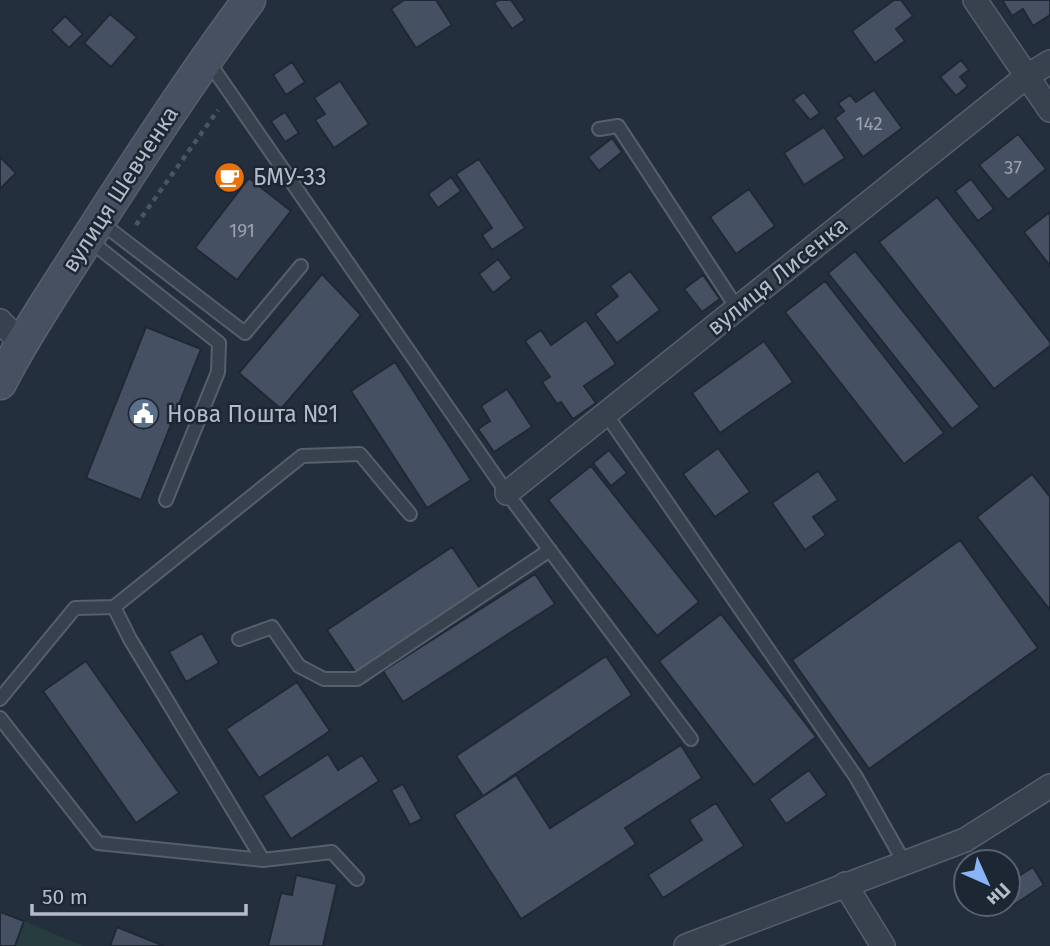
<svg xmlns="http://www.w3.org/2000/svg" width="1050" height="946" font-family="'Fira Sans',sans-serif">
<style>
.green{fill:#263c3f}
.building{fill:#455162;stroke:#1f2835;stroke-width:2}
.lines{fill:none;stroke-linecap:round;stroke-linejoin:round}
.lane-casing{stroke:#565f6c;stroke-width:16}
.street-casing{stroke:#565f6c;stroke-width:26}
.secondary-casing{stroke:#565f6c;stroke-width:35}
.path{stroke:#44595c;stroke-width:4.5;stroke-dasharray:5 5;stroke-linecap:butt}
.lane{stroke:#38414e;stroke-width:12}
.street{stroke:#38414e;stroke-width:23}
.secondary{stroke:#465061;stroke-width:32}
.labels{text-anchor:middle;stroke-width:5;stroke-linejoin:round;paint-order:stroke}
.number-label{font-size:19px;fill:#98a1af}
.poi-label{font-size:23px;fill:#b4bcc9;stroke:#1d2633;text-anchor:start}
.street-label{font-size:23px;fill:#b4bcc9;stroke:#1d2633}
</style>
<rect width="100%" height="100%" fill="#242f3e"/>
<!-- green -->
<path class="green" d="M24,921L83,946H15Z"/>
<!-- building -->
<path class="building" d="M404,0H436L452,25L416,48L391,9Z
M499,0H511L525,20L512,29L494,3Z
M894,0H901L913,16L896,29L905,41L875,63L852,31Z
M1002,0H1050V15L1033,26L1023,9L1012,16Z
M110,14L137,37L111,67L84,43Z
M65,16L83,34L69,48L51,30Z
M961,60L969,70L960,77L968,86L956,96L940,77Z
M292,62L305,82L286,95L273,75Z
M340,81L369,124L334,148L315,120L325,114L314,98Z
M874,90L902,128L863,157L835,118L844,111L838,103L850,95L856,102Z
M804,92L820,113L810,120L793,100Z
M285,112L299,133L285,142L271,121Z
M824,127L845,158L804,185L784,153Z
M1018,134L1046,169L1008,200L979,165Z
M612,138L622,152L599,171L588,157Z
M0,157L16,173L0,189Z
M479,159L525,228L492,250L482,235L492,228L456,174Z
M451,177L461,191L438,208L428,194Z
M249,178L291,211L237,280L195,248Z
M971,179L994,209L978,221L955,191Z
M749,189L775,226L736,254L710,217Z
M937,197L1050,342V346L994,389L879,242Z
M1050,212V266L1024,232Z
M855,251L980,407L952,429L828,273Z
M498,259L512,278L493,293L479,274Z
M630,271L660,310L617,343L595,314L618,296L610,286Z
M322,274L361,315L281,409L239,373Z
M703,275L720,299L702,312L684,289Z
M825,281L944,433L904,464L785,312Z
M586,320L616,364L584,386L596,403L573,419L561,402L557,404L542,382L550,377L525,341L541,330L551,345Z
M146,327L201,349L141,500L86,478Z
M764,341L793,382L720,433L692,393Z
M395,362L471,480L427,508L351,391Z
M507,389L532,427L494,452L478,429L490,421L481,406Z
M718,448L750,492L715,517L683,474Z
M609,450L627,473L611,486L593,463Z
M591,466L699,602L657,636L548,500Z
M818,471L838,500L813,517L826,535L805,550L772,503Z
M1032,474L1050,497V610L977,517Z
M960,540L1038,648L869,769L792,660Z
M452,547L481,590L356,673L327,630Z
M535,574L555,604L403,702L383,671Z
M721,614L816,737L754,785L659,661Z
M202,633L219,663L186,682L169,652Z
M606,656L632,695L483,796L456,756Z
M86,661L179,793L136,823L43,691Z
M297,682L330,731L259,778L226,729Z
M681,745L702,778L625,828L636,844L521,919L454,815L516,775L550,828Z
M328,754L338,770L362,755L379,781L291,839L263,796Z
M809,770L827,795L786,824L769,799Z
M403,784L422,819L410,825L391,790Z
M716,803L744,846L663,898L648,875L702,840L689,820Z
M1033,867L1044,885L1012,906L1008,901V883Z
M296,875L337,884L323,946H268L281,893L292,895Z
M0,912L24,921L15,946H0Z
M117,927L164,946H110Z"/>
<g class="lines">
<defs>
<path id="lane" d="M208,61L507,493L691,739
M599,129L618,126L737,308
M99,221L245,333L301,266
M89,240L219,343L218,372L166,500
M606,414L856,777L904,862
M239,639L272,627L299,666L324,679H357L550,550
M0,699L75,608L114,607
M0,718L98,843L263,860
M357,879L332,852L263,860L130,639L114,607L302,456L360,454L410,514"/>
<path id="street" d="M975,0L1050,110
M0,321L20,342
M507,493L1027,76L1050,62
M845,884L883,946
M686,946L965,840L1050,786"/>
<path id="secondary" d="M0,383C26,332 58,286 88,238C140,157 192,77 249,0"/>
</defs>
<!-- lane casing -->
<use href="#lane" class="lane-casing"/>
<!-- street casing -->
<use href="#street" class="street-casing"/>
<!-- secondary casing -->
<use href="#secondary" class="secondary-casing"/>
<!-- path -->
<path class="path" d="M136,225L218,110"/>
<!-- lane -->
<use href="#lane" class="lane"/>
<!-- street -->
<use href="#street" class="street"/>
<!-- secondary -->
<use href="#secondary" class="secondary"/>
</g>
<!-- icons -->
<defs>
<symbol id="cafe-disc" viewBox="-11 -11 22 22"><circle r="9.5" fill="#e8710a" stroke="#1d2633"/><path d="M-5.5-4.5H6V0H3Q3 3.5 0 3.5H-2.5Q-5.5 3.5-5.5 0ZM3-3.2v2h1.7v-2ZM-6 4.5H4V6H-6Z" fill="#fff"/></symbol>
<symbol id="civic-disc" viewBox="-11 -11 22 22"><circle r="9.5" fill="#5c6f8a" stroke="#1d2633"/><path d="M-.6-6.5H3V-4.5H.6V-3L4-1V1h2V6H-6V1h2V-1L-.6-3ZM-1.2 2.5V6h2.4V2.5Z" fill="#fff"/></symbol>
</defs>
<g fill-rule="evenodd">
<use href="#cafe-disc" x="212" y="160" width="35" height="35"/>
<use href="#civic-disc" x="126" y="396" width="35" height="35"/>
</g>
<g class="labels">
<!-- number labels -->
<g class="number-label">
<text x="869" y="130">142</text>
<text x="1013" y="174">37</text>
<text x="242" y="237">191</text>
</g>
<!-- poi labels -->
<g class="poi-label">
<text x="253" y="185">БМУ-33</text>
<text x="167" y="422">Нова Пошта №1</text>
</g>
<!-- street labels -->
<g class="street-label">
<text transform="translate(120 189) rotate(-57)" y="8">вулиця Шевченка</text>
<text transform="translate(777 276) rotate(-39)" y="8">вулиця Лисенка</text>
</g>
</g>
<!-- north arrow -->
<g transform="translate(987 883) rotate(135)"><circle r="33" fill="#1d2633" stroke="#59626f" stroke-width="2"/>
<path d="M0-5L12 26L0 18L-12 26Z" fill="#8ab4f8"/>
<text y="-10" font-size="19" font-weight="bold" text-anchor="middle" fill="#b4bcc9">Пн</text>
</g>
<!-- scale -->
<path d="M32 904v10h214v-10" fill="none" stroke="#b4bcc9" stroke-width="3.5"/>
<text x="42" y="904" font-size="21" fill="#b4bcc9" stroke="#1d2633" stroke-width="5" paint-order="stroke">50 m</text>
</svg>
